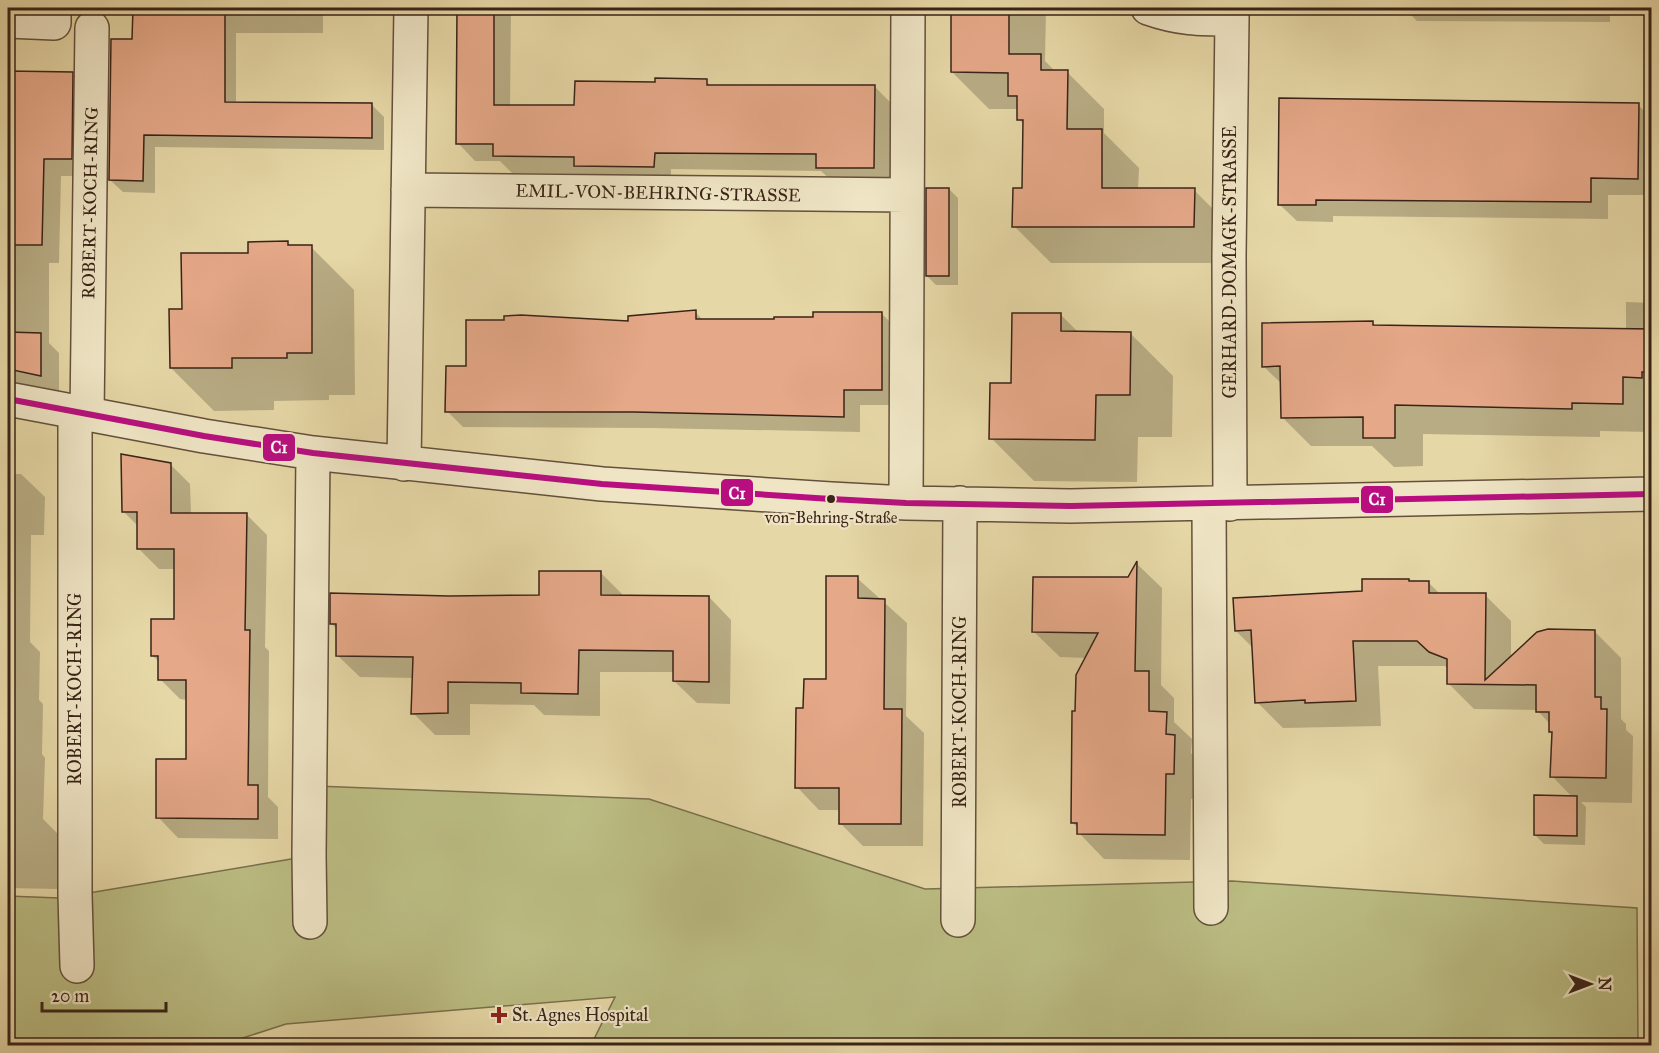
<svg xmlns="http://www.w3.org/2000/svg" width="1659" height="1053" font-family="'IM FELL Great Primer',serif">
<style>
.green{fill:#bbbd83;stroke:#7a704d;stroke-width:1.5}
.shadow{fill:#0003}
.building{fill:#e5a888;stroke:#392317;stroke-width:1.5}
.lines{fill:none;stroke-linecap:round;stroke-linejoin:round}
.minor-casing{stroke:#64503b;stroke-width:36}
.minor{stroke:#efe5c5;stroke-width:33}
.bus-1-casing{stroke:#efe5c5;stroke-width:10}
.bus-1{stroke:#b80e80;stroke-width:6}
.bus-dot{fill:#392317;stroke:#efe5c5;stroke-width:2}
.poi-dot{fill:#8f2418;stroke:#efe5c5;stroke-width:2}
.labels{text-anchor:middle;stroke-width:4.5;stroke-linejoin:round;paint-order:stroke}
.bus-label{font-size:16px;fill:#392317;stroke:#efe5c5}
.street-label{font-size:18px;fill:#392317;stroke:#efe5c5}
.poi-label{font-size:18px;fill:#392317;stroke:#efe5c5;text-anchor:start}
.line-badge{stroke:#efe5c5;stroke-width:2}
.badge-label{font-size:16px;text-anchor:middle;font-weight:bold;fill:#fff}
</style>
<rect width="100%" height="100%" fill="#e6d7a6"/>
<filter id="stains"><feTurbulence type="fractalNoise" baseFrequency=".00333" numOctaves="4"/><feColorMatrix values="0 0 0 0 .2 0 0 0 0 .09 0 0 0 0 .02 0 0 0 .5 -.17"/></filter>
<radialGradient id="worn" r=".72"><stop offset=".6" stop-color="#630" stop-opacity="0"/><stop offset="1" stop-color="#630" stop-opacity=".3"/></radialGradient>
<!-- green -->
<path class="green" d="M316,786L649,799L925,889L1232,881L1637,908L1638,1045H591L615,997L286,1024L221,1045L8,1046V896L59,898L315,855Z"/>
<!-- shadow -->
<path class="shadow" d="M134,8H323V33H236V103L371,104L384,117V150L155,147V193L123,192L110,180L134,40Z
M458,8H511L510,107H576L656,83L706,81L712,87H875L892,104L891,185L835,184L821,171L671,169V183H593L584,174L512,173L500,161H475L458,143Z
M953,8H1046L1045,61L1056,72H1067L1104,109V133L1139,168L1138,189L1194,190L1231,227V263H1051L1014,226L1024,189L1025,126L1019,119V109H989L952,72Z
M1332,8H1610V22L1417,21L1408,12L1336,11Z
M8,72L72,73L90,91L89,176H61L59,263H49V343L59,353V393L19,385L8,374Z
M1638,105L1652,118V195H1608V219L1333,216V222L1297,221L1279,204Z
M949,189L958,198V285H936L927,276Z
M287,243L291,247H311L354,290L355,395H329V400L274,401V410L214,411L171,368L183,311L250,254Z
M1626,302L1652,303L1651,432L1600,431V437L1423,434V466L1394,467L1372,446H1311L1282,417V384L1263,366L1373,323L1376,326L1626,331Z
M695,312L704,321L815,319L881,313L897,329V405H860V432L651,428L463,427L447,411L467,368L629,322Z
M1061,315L1079,333H1130L1173,376L1172,437H1138L1137,482L1034,481L991,438L1012,384Z
M170,464L190,484L191,514L247,515L267,535L265,647L269,651L268,797L278,807V839L178,838L158,817L187,760V700L180,699L160,679V663L152,655L176,621V569H159L139,549V527L124,512Z
M8,474H21L45,497L44,535H31L30,642L40,652L39,700L43,704L42,754L45,758L43,819L59,835L58,889L8,888Z
M1137,564L1162,588L1161,685L1174,698V722L1192,739L1191,753L1200,762L1199,799H1191L1190,860L1104,859L1079,833V829L1073,823L1076,712L1087,658L1060,657L1034,632L1129,579Z
M600,572L622,594V597H709L731,620L730,704L697,703L674,681V672H600V716L544,715L534,705L470,704V735H435L413,713L414,678L360,677L337,655V630L332,624L449,597L540,596Z
M857,578L907,623L906,716L924,733L923,846H863L840,823V810H819L797,787L805,710L827,681Z
M1409,580L1411,582L1429,583L1440,594L1485,595L1511,621V658L1595,632L1621,658V719L1626,724V730L1633,736L1632,803L1581,802L1586,807L1585,845L1544,844L1535,835L1573,798L1552,776L1553,734L1550,731V724L1537,710L1474,709L1448,683V669L1445,666H1378L1381,726L1283,728L1257,702L1253,648L1236,631Z"/>
<!-- building -->
<path class="building" d="M133,8H225V102L372,103V138L144,135L143,181L109,180L111,39H132Z
M457,8H494V105H574L575,81L655,82V78L707,79V85H875L874,168H816V154L655,153L654,167L574,166V157L493,156V144H456Z
M951,8H1009V54H1041V70H1068L1067,129H1102V188H1195L1194,227H1012L1013,188H1022L1023,120H1017V96H1008V73L951,72Z
M8,71L73,72L72,159H44L42,245H8Z
M1279,98L1639,103L1638,179L1591,178V202L1316,200V205H1278Z
M926,188H949V276H926Z
M288,241V245H312V353H287V358H232V368H170L169,309H182L181,253H248V242Z
M696,310V319H774V317H813V312H882V390H844V417L634,412H445L446,366H466V320H504V316L521,315L628,321V316Z
M1012,313H1061V331L1131,332L1130,395H1096L1095,440L989,439L990,383H1011Z
M1373,321V325L1652,329V372H1642V378L1623,377V404L1572,403V409L1395,405V438H1363V417L1281,418L1280,366L1262,367V323Z
M8,332L41,333V376L8,369Z
M121,454L171,463V513H247L245,630H250L248,785H258V819L156,818V759H186V680H158V656H151V619H174V549H137V512H122Z
M1137,561L1135,671H1149V711L1167,712L1166,734L1175,735L1174,774H1166L1165,835L1077,834V823H1071L1072,711H1075L1076,675L1098,633L1032,632L1033,577H1128Z
M539,571H601V595L709,596V682L673,681V651L579,650L578,694L521,693V683L448,682V713L411,714L413,657L336,656V624H330V593L449,596L539,595Z
M826,576H858V598L885,599L884,709H902L901,824H839V788H795L796,708H803L804,679H826Z
M1362,579H1409V581H1429V593H1486L1485,680L1537,632L1548,629L1595,630V697H1601V709H1607L1606,778L1550,777L1552,732H1549V712H1536V685L1447,684V659L1429,652L1417,641H1353L1356,701L1305,703V700L1255,703L1251,630L1235,631L1233,598L1362,591Z
M1534,795L1577,796V836L1534,835Z"/>
<g class="lines">
<defs>
<path id="minor" d="M1148,8C1179,19 1199,19 1232,19V8
M8,21L54,23V8
M408,190L907,195
M8,399L204,436L313,453L602,484L831,499L906,503L1070,506L1652,494
M75,412V895L77,966
M87,414L92,28
M404,464L411,8
M906,503L908,8
M1209,504L1211,908
M1230,504L1229,256L1232,19
M958,920L960,503
M310,922L309,855L313,453"/>
</defs>
<!-- minor casing -->
<use href="#minor" class="minor-casing"/>
<!-- minor -->
<use href="#minor" class="minor"/>
<defs>
<path id="bus-1" d="M8,399L204,436L313,453L602,484L831,499L906,503L1070,506L1652,494"/>
</defs>
<!-- bus-1 casing -->
<use href="#bus-1" class="bus-1-casing"/>
<!-- bus-1 -->
<use href="#bus-1" class="bus-1"/>
</g>
<!-- markers -->
<circle class="bus-dot" cx="831" cy="499" r="5"/>
<path class="poi-dot" d="M496 1006h6v6h6v6h-6v6h-6v-6h-6v-6h6z"/>
<g class="labels">
<!-- bus labels -->
<g class="bus-label">
<text x="831" y="523">von-Behring-Straße</text>
</g>
<!-- street labels -->
<g class="street-label">
<text transform="translate(658 193) rotate(1)" y="6">EMIL-VON-BEHRING-STRASSE</text>
<text transform="translate(90 203) rotate(-89)" y="6">ROBERT-KOCH-RING</text>
<text transform="translate(1230 262) rotate(-90)" y="6">GERHARD-DOMAGK-STRASSE</text>
<text transform="translate(75 689) rotate(-90)" y="6">ROBERT-KOCH-RING</text>
<text transform="translate(960 712) rotate(-90)" y="6">ROBERT-KOCH-RING</text>
</g>
<!-- poi labels -->
<g class="poi-label">
<text x="512" y="1021">St. Agnes Hospital</text>
</g>
</g>
<g class="line-badge">
<rect x="262" y="433" width="34" height="29" rx="6" fill="#b80e80"/>
<rect x="720" y="478" width="34" height="29" rx="6" fill="#b80e80"/>
<rect x="1360" y="485" width="34" height="29" rx="6" fill="#b80e80"/>
</g>
<g class="badge-label">
<text x="279" y="453">C1</text>
<text x="737" y="499">C1</text>
<text x="1377" y="505">C1</text>
</g>
<!-- margin -->
<rect width="1659" height="1053" fill="none" stroke="#e6d7a6" stroke-width="30"/>
<rect x="9" y="9" width="1641" height="1035" fill="none" stroke="#392317" stroke-width="3"/>
<rect x="15" y="15" width="1629" height="1023" fill="none" stroke="#392317" stroke-width="1.5"/>
<!-- north arrow -->
<g transform="translate(1590 984) rotate(90)" stroke="#efe5c5" stroke-width="4.5" paint-order="stroke">
<path d="M0-4.5L10 22L0 15L-10 22Z" fill="#392317"/>
<text y="-9" font-size="16" font-weight="bold" text-anchor="middle" fill="#392317">N</text>
</g>
<!-- scale -->
<path d="M42 1002v9h124v-9" fill="none" stroke="#392317" stroke-width="3"/>
<text x="51" y="1002" font-size="18" fill="#392317" stroke="#efe5c5" stroke-width="4.5" paint-order="stroke">20 m</text>
<rect width="100%" height="100%" filter="url(#stains)"/>
<rect width="100%" height="100%" fill="url(#worn)"/>
</svg>
